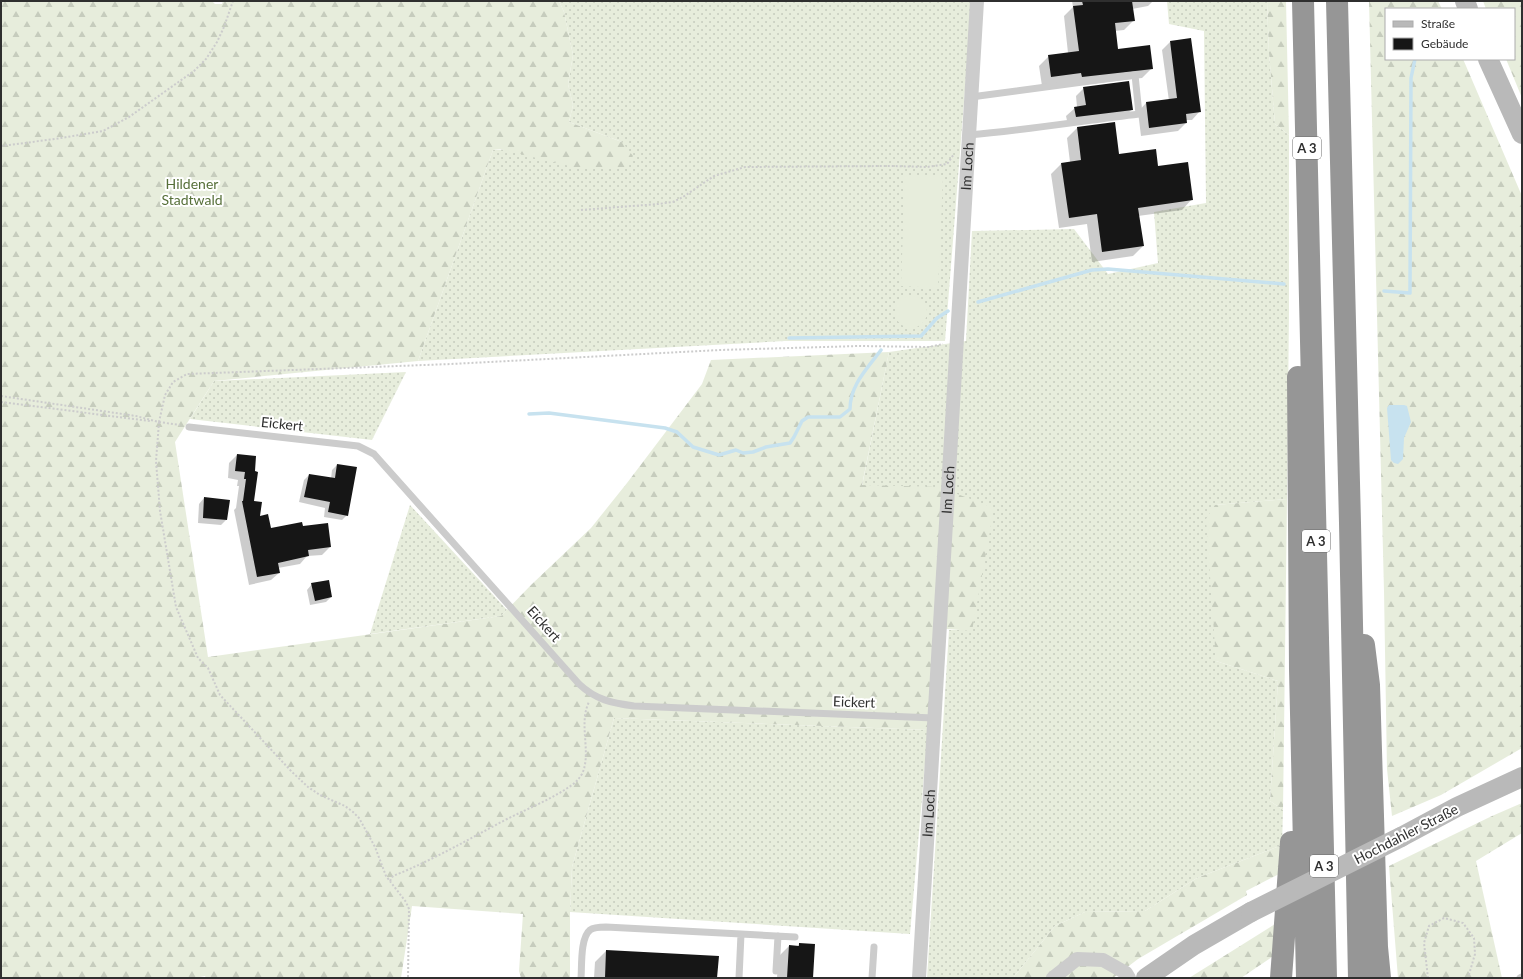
<svg xmlns="http://www.w3.org/2000/svg" width="1523" height="979" font-family="Lato,sans-serif">
<style>
.grass{fill:url(#grass-dots)}
.forest{fill:url(#forest-firs)}
.pitch{fill:#e7eddc}
.water{fill:#c7e2ef}
.shadow{fill:#0003}
.lines{fill:none;stroke-linecap:round;stroke-linejoin:round}
.stream{stroke:#c7e2ef;stroke-width:3.5}
.building{fill:#161616}
.path{stroke:#ccc;stroke-width:2;stroke-dasharray:2 2;stroke-linecap:butt}
.service{stroke:#ccc;stroke-width:7}
.minor{stroke:#ccc;stroke-width:14}
.secondary{stroke:#b9b9b9;stroke-width:20}
.motorway{stroke:#969696;stroke-width:22}
.secondary-bridge{stroke:#b9b9b9;stroke-width:20}
.labels{text-anchor:middle;stroke-width:4;stroke-linejoin:round;paint-order:stroke}
.shield{fill:#fff;stroke:#6d6d6d;stroke-width:1}
.shield-label{font-size:13px;font-weight:bold;fill:#2f2f2f}
.street-label{font-size:14px;fill:#2f2f2f;stroke:#fff}
.park-label{font-size:14px;fill:#566f39;stroke:#fff}
</style>
<defs>
<pattern id="grass-dots" width="8" height="8" patternUnits="userSpaceOnUse"><rect width="8" height="8" fill="#e7eddc"/><path d="M2 2h.1M6 6h.1" fill="none" stroke="#c6ccbd" stroke-width="1.8" stroke-linecap="round"/></pattern>
<pattern id="forest-firs" width="22" height="20" patternUnits="userSpaceOnUse"><rect width="22" height="20" fill="#e7eddc"/><path d="M5 1l3.5 6h-7zM16 11l3.5 6h-7z" fill="#c6ccbd"/></pattern>
</defs>
<rect width="100%" height="100%" fill="#fff"/>
<!-- grass -->
<path class="grass" d="M559,1H972L945,341H785L418,361L493,150L622,142L569,122L573,105L568,84L573,55L564,12Z
M1167,1H1267L1269,53L1275,124L1289,135V312L1287,499L1215,505L1216,661L1278,681L1270,801L1283,810L1282,845L1197,878L1145,911L1085,912L1055,926L1013,978H927L949,630H972L862,486L889,352L966,341L972,231L1074,229L1108,274L1158,263L1154,212L1206,203L1204,31L1169,24Z
M406,372L372,440L190,419L214,381Z
M410,505L507,610L501,616L370,634Z
M614,718L928,730L910,934L570,912L572,867Z"/>
<!-- forest -->
<path class="forest" d="M1,1H212L215,4H222L223,1H559L564,12L573,55L568,84L573,105L569,122L622,142L633,156L624,168H578L500,149L493,150L418,361L214,381L175,442L208,657L501,616L531,585L591,528L627,483L702,384L711,360L889,352L862,485L939,487L994,508L972,631L935,628L928,730L614,718L572,867L570,912V978H521L519,971L523,914L412,906L401,978H206L205,976L195,978H1Z
M1267,1H1286L1289,135L1275,124L1269,53Z
M1369,1H1438L1442,9H1386V59H1463L1522,196V748L1441,795L1392,816L1387,769L1384,591Z
M1483,1H1522V98L1506,59H1514V9H1486Z
M1287,499L1283,810L1270,801L1278,681L1216,661L1206,519L1215,505Z
M1522,803V833L1476,861L1502,978H1398L1389,866L1492,816Z
M1282,845L1279,874L1246,891L1247,895L1138,959L1113,978H1013L1055,926L1085,912L1145,911L1197,878Z
M1275,924L1272,957L1241,978H1189Z"/>
<!-- pitch -->
<path class="pitch" d="M905,175L943,177L938,288L901,286Z
M895 312a16 16 0 1 1 32 0a16 16 0 1 1-32 0Z"/>
<!-- water -->
<path class="water" d="M1389,405H1404L1407,406L1411,422L1404,438L1403,459L1398,464L1394,463L1391,460L1387,408Z"/>
<!-- shadow -->
<path class="shadow" d="M1072,1H1153L1148,6L1132,9L1134,20L1124,30L1115,31L1117,50L1152,68L1142,78L1073,86H1042L1039,66L1049,56L1068,53L1064,16L1073,7Z
M1170,42L1200,111L1192,120H1186V123L1178,131L1141,136L1138,112L1146,103L1169,101L1162,50Z
M1084,88L1132,109L1124,118L1068,125L1066,116L1075,108L1077,107L1076,96Z
M1077,128L1119,155L1157,167L1192,199L1182,210L1138,216L1143,246L1133,256L1092,262L1087,224L1059,228L1051,174L1061,164L1070,162L1067,138Z
M237,455L255,457L253,502L259,517L270,529L302,527L330,547L322,555L307,556L300,564L278,568L279,573L271,580L249,585L234,510L236,508L239,486H237L238,480L228,478L229,463Z
M337,465L347,515L342,520L324,517L325,508L299,502L304,480L309,475L331,479L332,470Z
M204,498L226,520L221,525L198,523L199,504Z
M312,584L331,597L326,602L310,605L307,590Z
M799,944L812,978H777L778,957L789,946L797,947Z
M606,951L716,978H594L595,962Z"/>
<g class="lines">
<!-- stream -->
<path class="stream" d="M1384,291L1410,293L1411,78L1415,59
M978,302L1092,270L1108,269L1284,284
M789,338L921,336L937,318L948,311
M529,414L549,413L665,428L677,432L693,447L719,455L736,450L743,453L753,452L766,447L790,443L794,437L802,421L808,417H840L850,409C850,385 867,369 881,350"/>
</g>
<!-- building -->
<path class="building" d="M1082,1H1132L1135,21L1115,23L1118,49L1150,45L1153,69L1082,77L1081,73L1051,77L1048,55L1079,51L1073,6L1083,5Z
M1191,38L1201,112L1186,114L1187,123L1149,128L1146,102L1177,98L1170,41Z
M1129,81L1133,110L1076,117L1074,107L1086,105L1083,87Z
M1115,122L1119,154L1156,149L1158,166L1188,162L1193,200L1138,208L1144,246L1102,252L1097,214L1069,218L1061,163L1081,160L1077,127Z
M237,454L256,456L255,471L258,472L254,501L262,502L260,516L268,514L271,528L302,522L303,526L328,523L331,547L308,550L309,556L278,563L280,573L257,577L242,501H243L246,479H244L245,472L235,471Z
M337,464L357,467L348,516L328,512L330,502L304,497L309,474L335,478Z
M204,497L230,500L227,520L203,518Z
M329,580L332,597L315,601L311,583Z
M799,943L815,944L813,978H787L789,945L799,946Z
M606,950L719,956L717,978H605Z"/>
<g class="lines">
<!-- path -->
<path class="path" d="M1,146L55,139L103,131L129,117L194,71L206,59L217,42L224,27L233,1
M581,210L658,204L673,202L683,197L714,176L745,167L892,166L927,167L947,164L954,154
M1,396L136,416L159,422L165,395L173,382L187,374L451,364L720,350L859,346L929,347L943,344
M1,402L150,421
M159,422L156,461L160,511L176,607L198,658L208,668L220,695L292,772L308,787L320,795L345,806L353,812L359,818L375,847L386,876L406,902L409,909L408,978
M159,422L180,425
M390,881L393,876C433,860 469,839 507,819C529,808 552,799 572,785C576,782 579,779 582,774C592,753 578,724 589,702
M1428,978L1424,943L1429,926L1444,918L1463,923L1474,938L1475,954L1468,978"/>
<!-- service -->
<path class="service" d="M969,135C1026,130 1082,121 1139,114L1135,75L971,97
M189,427L358,446L374,454L579,684C596,700 612,703 634,706L934,718
M776,971L778,936
M581,978C582,967 580,938 590,930C594,927 601,927 606,927L741,934
M739,978L741,934L795,937
M872,978L874,947
M1520,978L1522,977"/>
<!-- minor -->
<g class="minor">
<path id="s1" d="M919,978L977,1"/>
<path d="M1053,978L1077,959L1103,960L1126,973L1129,978"/>
</g>
<!-- secondary -->
<path class="secondary" d="M1465,1L1468,9
M1488,59L1522,134
M1401,837L1457,807L1522,777
M1146,978L1194,945L1251,912"/>
<!-- motorway -->
<path class="motorway" d="M1303,1L1326,978
M1337,1L1350,523L1359,978
M1298,377L1300,669L1307,978
M1364,645L1369,685L1377,947L1380,978
M1281,978L1291,842"/>
<!-- secondary-bridge -->
<path class="secondary-bridge" d="M1251,912L1401,837"/>
</g>
<g class="labels">
<!-- shield labels -->
<g class="shield">
<rect x="1293" y="137" width="28" height="22" rx="3"/>
<rect x="1302" y="530" width="28" height="22" rx="3"/>
<rect x="1310" y="855" width="28" height="22" rx="3"/>
</g>
<g class="shield-label">
<text x="1307" y="153">A 3</text>
<text x="1316" y="546">A 3</text>
<text x="1324" y="871">A 3</text>
</g>
<!-- street labels -->
<g class="street-label">
<text dy="5" stroke="none"><textPath href="#s1" startOffset="813">Im Loch</textPath></text>
<text transform="translate(282 424) rotate(6)" y="5">Eickert</text>
<text dy="5" stroke="none"><textPath href="#s1" startOffset="489">Im Loch</textPath></text>
<text transform="translate(544 624) rotate(48)" y="5">Eickert</text>
<text transform="translate(854 702) rotate(2)" y="5">Eickert</text>
<text dy="5" stroke="none"><textPath href="#s1" startOffset="165">Im Loch</textPath></text>
<text transform="translate(1406 834) rotate(-27)" y="5">Hochdahler Straße</text>
</g>
<!-- park labels -->
<g class="park-label">
<text x="192" y="189">Hildener<tspan x="192" dy="16">Stadtwald</tspan></text>
</g>
</g>
<!-- border -->
<rect width="1523" height="979" fill="none" stroke="#2f2f2f" stroke-width="4"/>
<!-- legend -->
<rect x="1385" y="8" width="130" height="52" fill="#ffffff" stroke="#acacac"/>
<rect x="1393" y="21" width="20" height="6" fill="#b9b9b9" stroke="#acacac"/>
<text x="1421" y="28" font-size="12" fill="#2f2f2f">Straße</text>
<rect x="1393" y="38" width="20" height="12" fill="#161616" stroke="#acacac"/>
<text x="1421" y="48" font-size="12" fill="#2f2f2f">Gebäude</text>
</svg>
